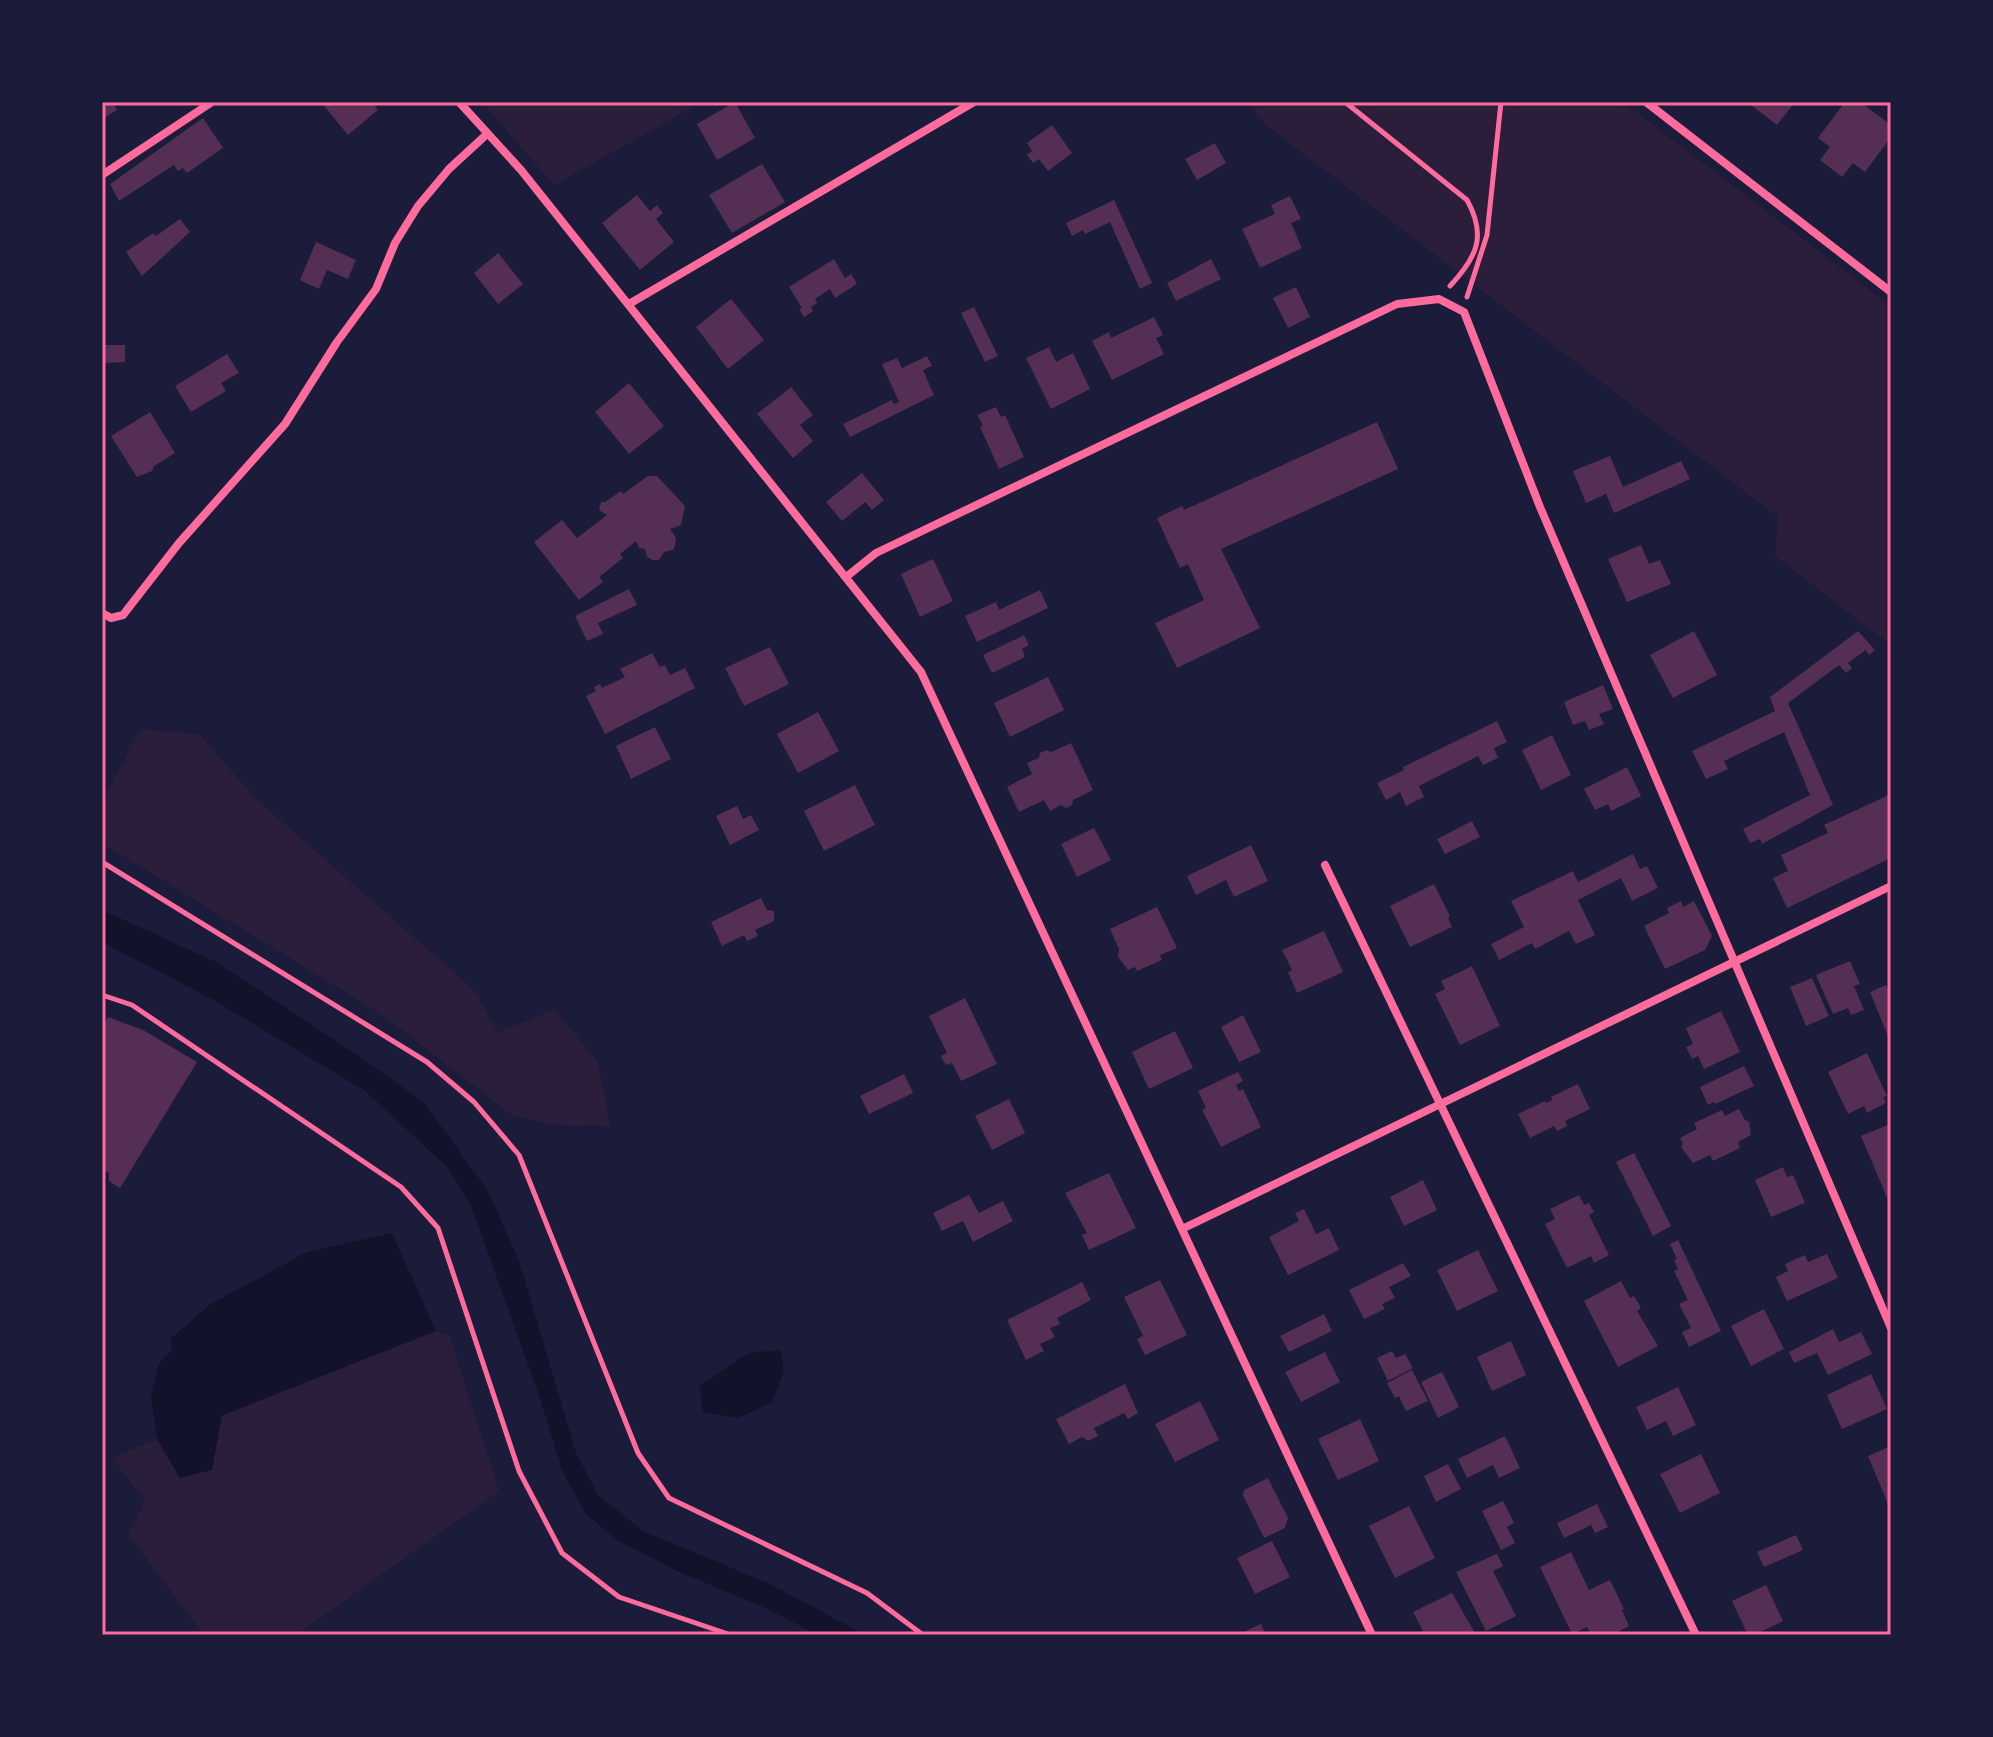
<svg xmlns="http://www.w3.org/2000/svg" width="1993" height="1737" font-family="Commissioner,sans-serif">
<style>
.green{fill:#2a1e3b}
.water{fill:#12122b}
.building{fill:#542f53}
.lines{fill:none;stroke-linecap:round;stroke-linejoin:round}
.path{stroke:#ff6b9d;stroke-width:5}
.minor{stroke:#ff6b9d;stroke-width:8}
.neatline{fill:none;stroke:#ff6b9d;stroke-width:3}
</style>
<rect width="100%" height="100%" fill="#1b1b3a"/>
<!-- green -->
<path class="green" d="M482,102H702L554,185Z
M1247,102H1623L1891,306V645L1775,556L1778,517L1267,126Z
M141,729L199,734L257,800L474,990L498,1033L554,1009L598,1062L610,1126L550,1125L510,1114L380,1013L102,843V792L106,794Z
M436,1331L450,1336L499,1491L296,1635H204L128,1534L145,1501L112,1458L157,1439L180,1478L222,1416Z"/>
<!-- water -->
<path class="water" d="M102,910L218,963L359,1056L423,1102L487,1189L519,1261L576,1453L598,1495L643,1531L770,1584L865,1635H819L763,1607L677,1571L617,1540L586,1514L562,1470L539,1395L470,1203L447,1167L364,1090L208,997L102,942Z
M392,1233L436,1331L222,1415L212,1470L180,1478L157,1439L151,1396L159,1364L172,1350L170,1339L211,1304L305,1253Z
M781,1350L784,1371L772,1402L738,1418L703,1412L700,1386L748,1353Z"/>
<!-- building -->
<path class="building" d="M102,102H112L117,110L102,119Z
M321,102H372L378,110L348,135Z
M735,102L755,138L717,160L697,124Z
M1747,102H1795L1777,125Z
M1845,102H1860L1891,125V137L1865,172L1853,163L1842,177L1820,160L1830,147L1818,138Z
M203,118L223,148L187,173L183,168L178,171L174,165L119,201L110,184Z
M1052,125L1072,153L1048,171L1039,159L1033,163L1027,155L1032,151L1027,143Z
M1215,143L1226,163L1197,180L1185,159Z
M762,164L785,202L732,233L709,195Z
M637,195L650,211L657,205L663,213L656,219L674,242L640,270L602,223Z
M1290,196L1301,219L1291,223L1302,248L1260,268L1242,229L1275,214L1271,205Z
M1114,200L1152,283L1140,289L1110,222L1085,234L1083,230L1072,236L1066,223Z
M180,219L190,232L142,276L126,252L153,233L156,236Z
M316,242L356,260L348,279L327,270L319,289L300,280Z
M498,253L523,284L498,304L474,273Z
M834,259L845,278L851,274L857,284L835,298L830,289L815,299L817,303L811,307L813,311L804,317L799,309L802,308L789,287Z
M1211,259L1221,279L1176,301L1167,283Z
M1296,287L1310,317L1288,328L1273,298Z
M731,299L764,340L728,369L696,327Z
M974,307L998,356L985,362L961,313Z
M1154,317L1163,335L1156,338L1164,354L1112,380L1092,341L1109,332L1111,338Z
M102,345H125V362L102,363Z
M1049,347L1056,362L1073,353L1090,389L1051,409L1026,358Z
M227,354L239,373L221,383L226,391L191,412L175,386Z
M927,356L932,366L923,370L934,395L850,437L843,424L892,400L894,404L899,402L882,364L897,358L902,368Z
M629,383L664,426L629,454L595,412Z
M791,387L813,415L800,425L813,441L793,458L757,414Z
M996,407L1001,417L1005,415L1024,457L999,469L980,427L983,426L977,415Z
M150,412L175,453L154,466L152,471L137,477L111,436Z
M1377,422L1398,469L1221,549L1260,628L1177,668L1155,623L1204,600L1188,564L1180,568L1157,518L1182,506L1184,510Z
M1610,456L1623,487L1681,461L1690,479L1614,513L1606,494L1586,503L1573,471Z
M862,473L884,500L872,510L865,502L842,521L826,502Z
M648,476H657L685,506L681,525L670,529L676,538L675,546L673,550L664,552L659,560H653L647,557L645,549L639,548L636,541L620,554L623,558L599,577L603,582L579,600L534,542L562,520L577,538L607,515L599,510L601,502H605L621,491L623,494Z
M1641,545L1649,564L1660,560L1671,584L1627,602L1608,559Z
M933,559L953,601L920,617L901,574Z
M629,589L637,605L598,623L603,634L587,641L575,616Z
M1040,590L1048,608L977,642L965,616L996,602L999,610Z
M1694,631L1717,675L1673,698L1650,655Z
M1858,631L1875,650L1869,655L1866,650L1848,663L1852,668L1846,673L1839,665L1788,703L1833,805L1762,844L1760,839L1750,843L1743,829L1810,795L1784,732L1724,761L1728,769L1706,779L1692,751L1775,711L1770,697Z
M1024,635L1029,645L1022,649L1025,657L992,673L983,655Z
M770,647L789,684L744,706L725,668Z
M652,653L660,667L665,665L670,675L685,668L695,688L605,734L586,696L596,691L594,687L600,684L602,688L625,677L620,669Z
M1048,677L1064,710L1010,737L994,703Z
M1603,685L1613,709L1599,714L1604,724L1589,730L1585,721L1573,725L1564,702Z
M818,712L839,751L798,773L777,734Z
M1497,721L1507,742L1494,748L1498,758L1483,765L1478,756L1419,786L1424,797L1406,806L1400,792L1386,800L1377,783L1404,770L1403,767Z
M655,727L671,759L631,779L616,746Z
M1552,735L1571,775L1541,790L1522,750Z
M1071,743L1093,790L1073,800L1072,805L1066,808L1061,805L1050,811L1044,800L1019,812L1007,787L1032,774L1027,763L1039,758L1040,753L1046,750L1051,752Z
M1627,767L1641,796L1611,811L1608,804L1595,810L1584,789Z
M855,785L875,825L824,851L804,811Z
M1891,794V858L1787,908L1773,878L1788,871L1781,855L1828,833L1824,825Z
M737,806L743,819L751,815L759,830L730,845L716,816Z
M1472,821L1480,837L1445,854L1437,839Z
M1094,828L1111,860L1077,877L1061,844Z
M1251,845L1268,881L1234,897L1226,880L1196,895L1187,876Z
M1633,854L1640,869L1647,866L1658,888L1632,901L1621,878L1578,900L1595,935L1576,944L1569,931L1535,949L1532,943L1499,960L1491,944L1524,927L1511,901L1573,871L1578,882Z
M1434,884L1450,916L1448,918L1452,927L1410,947L1390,906Z
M761,898L767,910L774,911V921L755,930L758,936L747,941L744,935L722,946L711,922Z
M1681,901L1683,907L1694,901L1712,936L1705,950L1665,969L1644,926L1669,913L1667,908Z
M1157,907L1177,948L1160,955L1162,960L1137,971L1135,967L1128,970L1118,957L1119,949L1110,929Z
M1324,931L1343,972L1297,993L1288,972L1292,970L1282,950Z
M1850,961L1860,984L1854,986L1864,1010L1851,1015L1848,1008L1833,1014L1816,975Z
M1472,966L1500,1026L1460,1045L1435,994L1445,989L1441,981Z
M1812,978L1829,1016L1806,1026L1790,987Z
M1886,985L1891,997V1044L1870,992Z
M965,998L997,1064L961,1081L952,1063L946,1065L941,1056L947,1053L929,1016Z
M1721,1011L1740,1052L1704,1069L1698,1056L1692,1059L1686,1047L1693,1044L1686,1028Z
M1243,1015L1261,1052L1239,1062L1221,1027Z
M108,1017L143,1030L197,1062L120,1188L109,1181V1173L102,1169V1027Z
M1175,1031L1193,1068L1149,1089L1132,1052Z
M1867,1053L1887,1096L1883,1097L1886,1103L1867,1113L1864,1106L1848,1114L1828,1072Z
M1744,1066L1754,1086L1715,1104L1714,1102L1708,1105L1700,1087Z
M1238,1072L1243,1081L1236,1085L1239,1091L1243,1089L1261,1127L1221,1147L1202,1110L1206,1108L1198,1091Z
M904,1074L913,1093L869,1114L860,1096Z
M1578,1084L1590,1109L1565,1121L1567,1126L1557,1131L1554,1126L1530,1138L1518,1114L1545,1101L1546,1103L1552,1100L1551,1097Z
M1009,1099L1025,1133L992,1150L975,1116Z
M1739,1109L1745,1120L1749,1122L1751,1135L1738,1142L1740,1148L1713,1161L1710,1155L1693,1163L1681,1147L1683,1143L1680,1138L1697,1129L1694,1123L1722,1110L1725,1116Z
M1890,1124L1891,1126V1207L1861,1136Z
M1634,1153L1671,1226L1653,1236L1616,1162Z
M1783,1167L1787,1177L1793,1175L1805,1203L1771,1217L1755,1180Z
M1109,1173L1136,1228L1089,1250L1082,1235L1087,1233L1065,1193Z
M1423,1180L1437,1210L1404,1226L1390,1197Z
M969,1195L979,1213L1003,1201L1013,1221L973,1242L963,1221L942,1231L933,1213Z
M1579,1195L1584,1205L1589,1203L1594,1212L1589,1215L1609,1255L1594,1263L1591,1256L1567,1268L1545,1224L1555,1219L1550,1209Z
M1304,1209L1316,1234L1329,1228L1339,1250L1288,1275L1269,1237L1299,1221L1295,1213Z
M1678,1240L1721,1331L1689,1347L1682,1332L1691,1328L1679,1304L1688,1300L1674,1271L1678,1269L1674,1260L1677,1259L1670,1244Z
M1478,1250L1498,1291L1457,1311L1437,1270Z
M1827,1254L1838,1278L1787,1301L1776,1277L1788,1271L1785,1264L1805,1255L1808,1262Z
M1403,1263L1411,1276L1389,1287L1395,1298L1382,1304L1385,1309L1364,1319L1349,1290Z
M1160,1280L1187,1335L1145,1355L1137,1339L1143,1336L1124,1297Z
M1621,1281L1630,1298L1634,1296L1641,1308L1637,1311L1658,1346L1618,1367L1584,1301Z
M1082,1282L1091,1300L1057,1318L1060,1324L1050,1328L1055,1337L1040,1344L1044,1351L1026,1360L1007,1320Z
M1764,1309L1784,1349L1751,1366L1731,1326Z
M1324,1314L1332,1331L1289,1352L1280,1336Z
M1833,1329L1839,1342L1861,1332L1872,1354L1828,1375L1817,1353L1794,1363L1789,1352Z
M1511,1341L1526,1375L1492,1391L1477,1357Z
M1392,1351L1396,1358L1405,1354L1413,1368L1388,1381L1377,1358Z
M1325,1352L1340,1382L1301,1402L1285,1372Z
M1412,1370L1428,1401L1406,1411L1399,1396L1395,1398L1387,1383Z
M1442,1372L1459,1407L1438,1418L1421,1382Z
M1871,1374L1887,1409L1842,1429L1827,1395Z
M1125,1384L1138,1413L1128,1419L1124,1413L1094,1428L1098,1436L1088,1441L1082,1437L1069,1444L1056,1419Z
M1678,1387L1696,1425L1673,1436L1666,1421L1647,1430L1636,1407Z
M1200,1401L1219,1440L1175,1462L1155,1424Z
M1360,1419L1379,1461L1338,1480L1318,1439Z
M1505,1436L1520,1468L1499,1478L1493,1465L1467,1478L1458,1459Z
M1891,1446V1511L1868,1456Z
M1701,1454L1720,1493L1680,1513L1660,1474Z
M1448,1464L1461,1489L1436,1502L1424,1476Z
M1268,1478L1288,1518L1285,1528L1264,1538L1243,1495L1244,1490Z
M1503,1501L1514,1523L1507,1527L1515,1543L1501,1550L1482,1511Z
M1597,1504L1608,1527L1595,1533L1591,1525L1564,1538L1557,1523Z
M1409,1506L1435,1558L1395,1578L1369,1526Z
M1796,1535L1803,1550L1764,1567L1757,1552Z
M1272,1541L1290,1577L1255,1594L1237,1558Z
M1571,1552L1589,1590L1610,1580L1624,1609L1622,1610L1629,1626L1612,1635H1591L1587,1627L1572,1634L1540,1567Z
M1497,1554L1503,1566L1493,1571L1516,1616L1486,1631L1456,1572Z
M1766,1585L1783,1621L1754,1635H1748L1732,1601Z
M1452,1593L1476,1635H1425L1413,1612Z
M1261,1624L1266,1635H1237Z"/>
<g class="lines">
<!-- path -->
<path class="path" d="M1345,102L1467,200C1487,236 1477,257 1450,286
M1467,297L1487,235L1501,102
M102,862L427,1062L474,1102L519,1155L638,1453L669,1498L867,1593L923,1635
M102,995L132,1005L401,1187L438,1228L519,1471L562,1553L619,1597L731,1635"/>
<!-- minor -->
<path class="minor" d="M459,102L521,170L921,672L1372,1635
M1646,102L1891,292
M102,175L212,102
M629,304L974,102
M846,577L876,553L1397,304L1439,299L1464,312L1540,507L1891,1328
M102,613L111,618L123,615L179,543L285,424L337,342L376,289L395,243L418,206L449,169L487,134
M1325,865L1696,1635
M1182,1229L1891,886"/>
</g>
<!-- border -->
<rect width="1993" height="1737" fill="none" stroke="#1b1b3a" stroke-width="208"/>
<rect x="104" y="104" width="1785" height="1529" class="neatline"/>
</svg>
